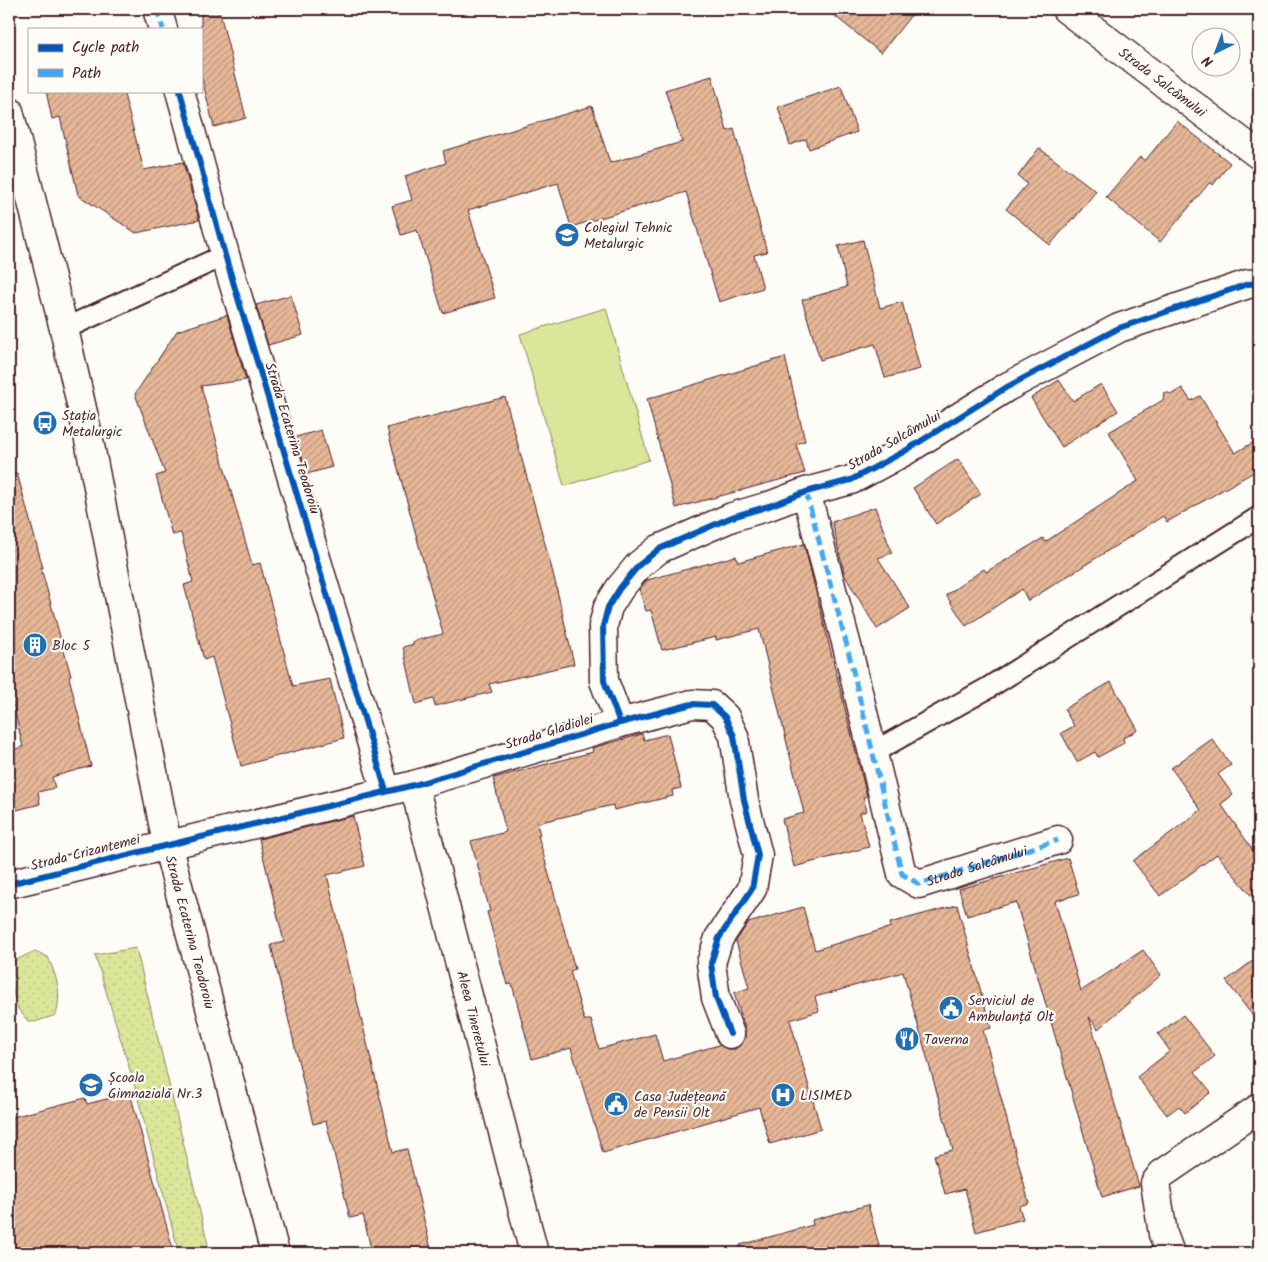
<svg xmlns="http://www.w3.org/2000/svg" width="1268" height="1262" font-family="Kalam,sans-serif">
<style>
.grass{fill:url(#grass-dots);stroke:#928262}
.pitch{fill:#dae699;stroke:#928262}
.building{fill:url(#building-hatch);stroke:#4a1f2b}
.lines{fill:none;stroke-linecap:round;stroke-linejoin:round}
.lane-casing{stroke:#4a1f2b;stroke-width:24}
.street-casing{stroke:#4a1f2b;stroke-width:31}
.secondary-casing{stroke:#4a1f2b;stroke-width:31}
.lane{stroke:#fdfcf7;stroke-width:20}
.street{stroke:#fdfcf7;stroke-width:28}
.secondary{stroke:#fdfcf7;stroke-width:28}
.quiet{stroke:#3fa9f5;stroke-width:5;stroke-dasharray:10 5;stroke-linecap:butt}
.cycleway-casing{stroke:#fdfcf7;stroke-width:9}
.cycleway{stroke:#0057b8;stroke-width:6}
.labels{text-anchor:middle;stroke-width:4.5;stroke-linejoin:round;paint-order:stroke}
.street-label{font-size:14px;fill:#4a1f2b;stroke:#fdfcf7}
.poi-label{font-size:14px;fill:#4a1f2b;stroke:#fdfcf7;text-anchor:start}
</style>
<defs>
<pattern id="grass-dots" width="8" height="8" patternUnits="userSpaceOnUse" patternTransform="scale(1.25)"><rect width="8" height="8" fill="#dae699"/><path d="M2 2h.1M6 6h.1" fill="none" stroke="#bdc584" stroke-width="1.8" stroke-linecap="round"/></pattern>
<pattern id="building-hatch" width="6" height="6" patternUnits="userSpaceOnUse" patternTransform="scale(1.25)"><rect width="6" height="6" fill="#e7b898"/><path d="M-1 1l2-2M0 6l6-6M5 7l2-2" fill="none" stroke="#bd957c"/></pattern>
</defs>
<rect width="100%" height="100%" fill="#fdfcf7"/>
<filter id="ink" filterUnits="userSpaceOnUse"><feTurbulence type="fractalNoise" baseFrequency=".02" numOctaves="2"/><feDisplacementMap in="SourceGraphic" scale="10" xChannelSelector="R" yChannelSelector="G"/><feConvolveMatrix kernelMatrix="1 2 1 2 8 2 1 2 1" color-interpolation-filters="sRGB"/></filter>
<g filter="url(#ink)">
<!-- grass -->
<path class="grass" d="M136,948L210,1253H179L133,1080L95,955Z
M35,951L48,957C57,978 62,993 56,1015L35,1022L28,1021L18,1009L10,982L14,961Z"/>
<!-- pitch -->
<path class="pitch" d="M606,308L649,460L564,486L520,334Z"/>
<!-- building -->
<path class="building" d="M201,9H219L246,118L214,127L201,75Z
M826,9H916L881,53Z
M712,76L727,131L734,129L767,252L754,255L763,288L719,302L686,192L571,227L558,183L468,210L495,298L443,313L417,230L401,235L392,206L412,200L405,176L446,163L443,151L592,106L610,163L682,142L665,90Z
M841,86L857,132L809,149L806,139L790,145L778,107Z
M46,91H123L144,170L183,162L199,220L136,233L78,195L60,117L52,119Z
M1177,121L1230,163L1213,185L1210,182L1160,242L1106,197L1140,157L1145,161Z
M1039,148L1096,191L1074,219L1073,218L1050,245L1006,209L1027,184L1018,176Z
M863,240L880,308L902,302L920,369L885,378L875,344L820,360L802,300L847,287L838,246Z
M291,295L303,335L268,345L256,305Z
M227,315L246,380L201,386L252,565L260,563L293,686L330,679L344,738L241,766L212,657L204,660L184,585L193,582L181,533L172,535L156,476L165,473L135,394L177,331Z
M785,357L805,441L796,444L805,473L676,508L647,399Z
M1059,380L1073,401L1101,384L1118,411L1062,447L1031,398Z
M1182,388L1191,401L1200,396L1235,453L1259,439V469L1167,522L1163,516L1028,601L1022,589L966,626L946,595L984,569L986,572L1043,538L1045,542L1138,481L1109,432L1163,400L1164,392L1172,394Z
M505,397L554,577L574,664L489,684L492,692L435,706L433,699L416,704L403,647L414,644L413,641L443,634L387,428Z
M321,430L332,467L307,474L296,437Z
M958,459L981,494L936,524L913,488Z
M17,473L43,568H41L71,676L69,677L91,766L52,777L55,788L38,792L40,804L9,812V751L23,747L9,687V474Z
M875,507L892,553L878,558L910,608L877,629L845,576L832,522Z
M804,544L865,789L867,796L863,797L867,811L860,813L869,847L794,867L782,819L804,813L759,629L716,640V637L662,650L651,610L646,611L639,589L647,580L736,556L738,562Z
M1111,682L1138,730L1123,738L1124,743L1098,757L1095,752L1077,762L1061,733L1074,726L1064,709Z
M642,734L644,740L668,734L681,788L672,790L673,796L614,810L613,805L537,823L540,835H538L575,969L570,971L584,1020H591L599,1049L655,1034L663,1061L719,1045L728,1049H735L742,1044L745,1037V1029L734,993L749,988L736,941L748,923L803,907L815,950L891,927L890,923L957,905L991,1028L983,1030L1029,1203L1019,1206L1023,1219L976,1232L965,1189L945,1194L934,1155L953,1150L903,972L815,997L819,1011L790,1020L821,1129L770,1144L759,1107L603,1153L571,1048L532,1059L512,984L507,985L487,912L490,911L471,841L506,832L493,778L593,752L592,748Z
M1212,739L1231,765L1218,774L1233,795L1221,804L1259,859V905L1217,854L1160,896L1133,861L1201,810L1171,768Z
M353,816L365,866L327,875L393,1152L407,1149L432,1253H372L363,1215L350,1218L326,1121L313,1124L271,945L284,942L259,839Z
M1068,858L1079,894L1055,901L1081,991L1143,950L1161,975L1098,1029L1089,1017L1139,1186L1102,1197L1016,902L967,916L959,889Z
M1259,956V1024L1226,981Z
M1183,1015L1215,1056L1195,1072L1211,1092L1185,1113L1179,1106L1167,1115L1137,1077L1170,1051L1158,1034Z
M130,1093L174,1253H9V1118L85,1098L87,1104Z
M868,1205L881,1253H741L740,1245L813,1225L812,1220Z"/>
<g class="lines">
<defs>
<path id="lane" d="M64,329L225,255
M872,753L988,688L1259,517"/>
<g id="street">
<path d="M157,9L163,29"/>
<path id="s1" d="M1066,9L1259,155"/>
<path d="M180,91L225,255L386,791"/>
<path id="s2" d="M806,492L847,646L902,874L919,884L1058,840"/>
<path d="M620,723L604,681L603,626L608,607L620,588L639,565L659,549L732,517L769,506L806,492L851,480L905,451L1007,387L1119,328L1248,284L1259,283"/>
<path id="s3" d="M414,785L534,1253"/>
<path d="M9,884L414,785L620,723L692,704L712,705L725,717L734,736L744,800L758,855L752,889L719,938L711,963L716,998L730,1034"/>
<path d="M1170,1253L1163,1234L1155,1183L1162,1174L1259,1108"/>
</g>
<g id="secondary">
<path id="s4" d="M9,111L64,329L88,435L167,844L275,1253"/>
</g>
</defs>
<!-- lane casing -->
<use href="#lane" class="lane-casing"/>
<!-- street casing -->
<use href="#street" class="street-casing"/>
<!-- secondary casing -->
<use href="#secondary" class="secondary-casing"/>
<!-- lane -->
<use href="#lane" class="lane"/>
<!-- street -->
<use href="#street" class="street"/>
<!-- secondary -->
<use href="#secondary" class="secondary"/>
<!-- quiet -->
<path class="quiet" d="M157,9L163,29
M806,492L847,646L902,874L919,884L1058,840"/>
<defs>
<path id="cycleway" d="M180,91L225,255L386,791
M620,723L604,681L603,626L608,607L620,588L639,565L659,549L732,517L769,506L806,492L851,480L905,451L1007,387L1119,328L1248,284L1259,283
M9,884L414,785L620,723L692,704L712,705L725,717L734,736L744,800L758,855L752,889L719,938L711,963L716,998L730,1034"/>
</defs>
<!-- cycleway casing -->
<use href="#cycleway" class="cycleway-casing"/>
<!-- cycleway -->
<use href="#cycleway" class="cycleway"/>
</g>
</g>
<!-- icons -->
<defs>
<symbol id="school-disc" viewBox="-11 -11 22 22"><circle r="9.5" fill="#1f6fb2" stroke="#fdfcf7"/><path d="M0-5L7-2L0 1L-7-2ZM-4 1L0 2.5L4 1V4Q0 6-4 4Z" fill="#fff"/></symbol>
<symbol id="bus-disc" viewBox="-11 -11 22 22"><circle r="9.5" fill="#1f6fb2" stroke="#fdfcf7"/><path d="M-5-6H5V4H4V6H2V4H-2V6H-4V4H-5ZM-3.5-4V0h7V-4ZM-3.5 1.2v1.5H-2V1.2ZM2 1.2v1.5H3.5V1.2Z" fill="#fff"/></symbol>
<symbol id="building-disc" viewBox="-11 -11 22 22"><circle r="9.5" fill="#1f6fb2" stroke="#fdfcf7"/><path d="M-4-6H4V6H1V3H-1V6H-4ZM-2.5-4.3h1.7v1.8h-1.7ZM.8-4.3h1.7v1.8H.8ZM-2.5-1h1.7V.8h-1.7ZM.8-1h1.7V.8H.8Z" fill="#fff"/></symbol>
<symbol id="civic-disc" viewBox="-11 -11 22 22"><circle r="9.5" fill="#1f6fb2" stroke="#fdfcf7"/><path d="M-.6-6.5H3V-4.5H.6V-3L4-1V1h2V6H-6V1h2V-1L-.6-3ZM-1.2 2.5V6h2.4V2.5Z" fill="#fff"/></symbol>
<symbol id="restaurant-disc" viewBox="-11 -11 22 22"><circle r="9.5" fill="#1f6fb2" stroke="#fdfcf7"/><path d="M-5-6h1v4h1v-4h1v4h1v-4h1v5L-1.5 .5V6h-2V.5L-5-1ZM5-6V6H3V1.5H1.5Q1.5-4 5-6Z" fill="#fff"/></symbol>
<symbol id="hospital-disc" viewBox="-11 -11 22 22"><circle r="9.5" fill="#1f6fb2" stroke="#fdfcf7"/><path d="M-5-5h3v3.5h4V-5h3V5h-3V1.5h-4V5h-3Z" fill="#fff"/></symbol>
</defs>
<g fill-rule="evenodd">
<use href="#school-disc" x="553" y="221" width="28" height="28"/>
<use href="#bus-disc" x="31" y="409" width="28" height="28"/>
<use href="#building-disc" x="21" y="631" width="28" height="28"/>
<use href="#civic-disc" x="937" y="994" width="28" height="28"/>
<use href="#restaurant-disc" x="893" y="1025" width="28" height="28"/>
<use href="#school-disc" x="77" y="1071" width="28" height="28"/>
<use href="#hospital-disc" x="769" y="1081" width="28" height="28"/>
<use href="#civic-disc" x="602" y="1090" width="28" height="28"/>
</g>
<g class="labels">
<!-- street labels -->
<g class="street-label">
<text dy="5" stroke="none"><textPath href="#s1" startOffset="121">Strada Salcâmului</textPath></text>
<text transform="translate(293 438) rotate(73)" y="5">Strada Ecaterina Teodoroiu</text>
<text transform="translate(894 440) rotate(-30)" y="5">Strada Salcâmului</text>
<text transform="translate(549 731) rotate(-17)" y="5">Strada Gladiolei</text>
<text transform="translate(85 852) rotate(-14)" y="5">Strada Crizantemei</text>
<text dy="5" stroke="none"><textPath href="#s2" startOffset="474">Strada Salcâmului</textPath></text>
<text dy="5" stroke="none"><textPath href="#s4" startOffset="841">Strada Ecaterina Teodoroiu</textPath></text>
<text dy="5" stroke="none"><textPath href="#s3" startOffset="241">Aleea Tineretului</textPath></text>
</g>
<!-- poi labels -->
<g class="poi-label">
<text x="584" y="232">Colegiul Tehnic<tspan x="584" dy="16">Metalurgic</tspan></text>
<text x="62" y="420">Stația<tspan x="62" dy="16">Metalurgic</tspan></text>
<text x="52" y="650">Bloc 5</text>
<text x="968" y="1005">Serviciul de<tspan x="968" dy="16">Ambulanță Olt</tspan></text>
<text x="924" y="1044">Taverna</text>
<text x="108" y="1082">Școala<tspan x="108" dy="16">Gimnazială Nr.3</tspan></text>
<text x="800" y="1100">LISIMED</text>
<text x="634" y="1101">Casa Județeană<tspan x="634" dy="16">de Pensii Olt</tspan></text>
</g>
</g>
<!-- margin -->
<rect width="1268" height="1262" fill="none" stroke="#fdfcf7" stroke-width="30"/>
<rect x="15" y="15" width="1238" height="1232" fill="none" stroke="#4a1f2b" stroke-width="2" filter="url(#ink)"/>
<!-- legend -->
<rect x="28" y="28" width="175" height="65" fill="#fdfcf7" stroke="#b5a4a5"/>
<rect x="38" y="44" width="25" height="8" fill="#0057b8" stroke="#b5a4a5"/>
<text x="72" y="52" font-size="15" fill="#4a1f2b">Cycle path</text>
<rect x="38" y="69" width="25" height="8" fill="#3fa9f5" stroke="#b5a4a5"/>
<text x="72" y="78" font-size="15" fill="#4a1f2b">Path</text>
<!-- north arrow -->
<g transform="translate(1216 52) rotate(222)"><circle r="24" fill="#fdfcf7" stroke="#b5a4a5"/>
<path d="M0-4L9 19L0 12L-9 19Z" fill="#1f6fb2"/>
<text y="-8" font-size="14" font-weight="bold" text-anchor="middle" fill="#4a1f2b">N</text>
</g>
</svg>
